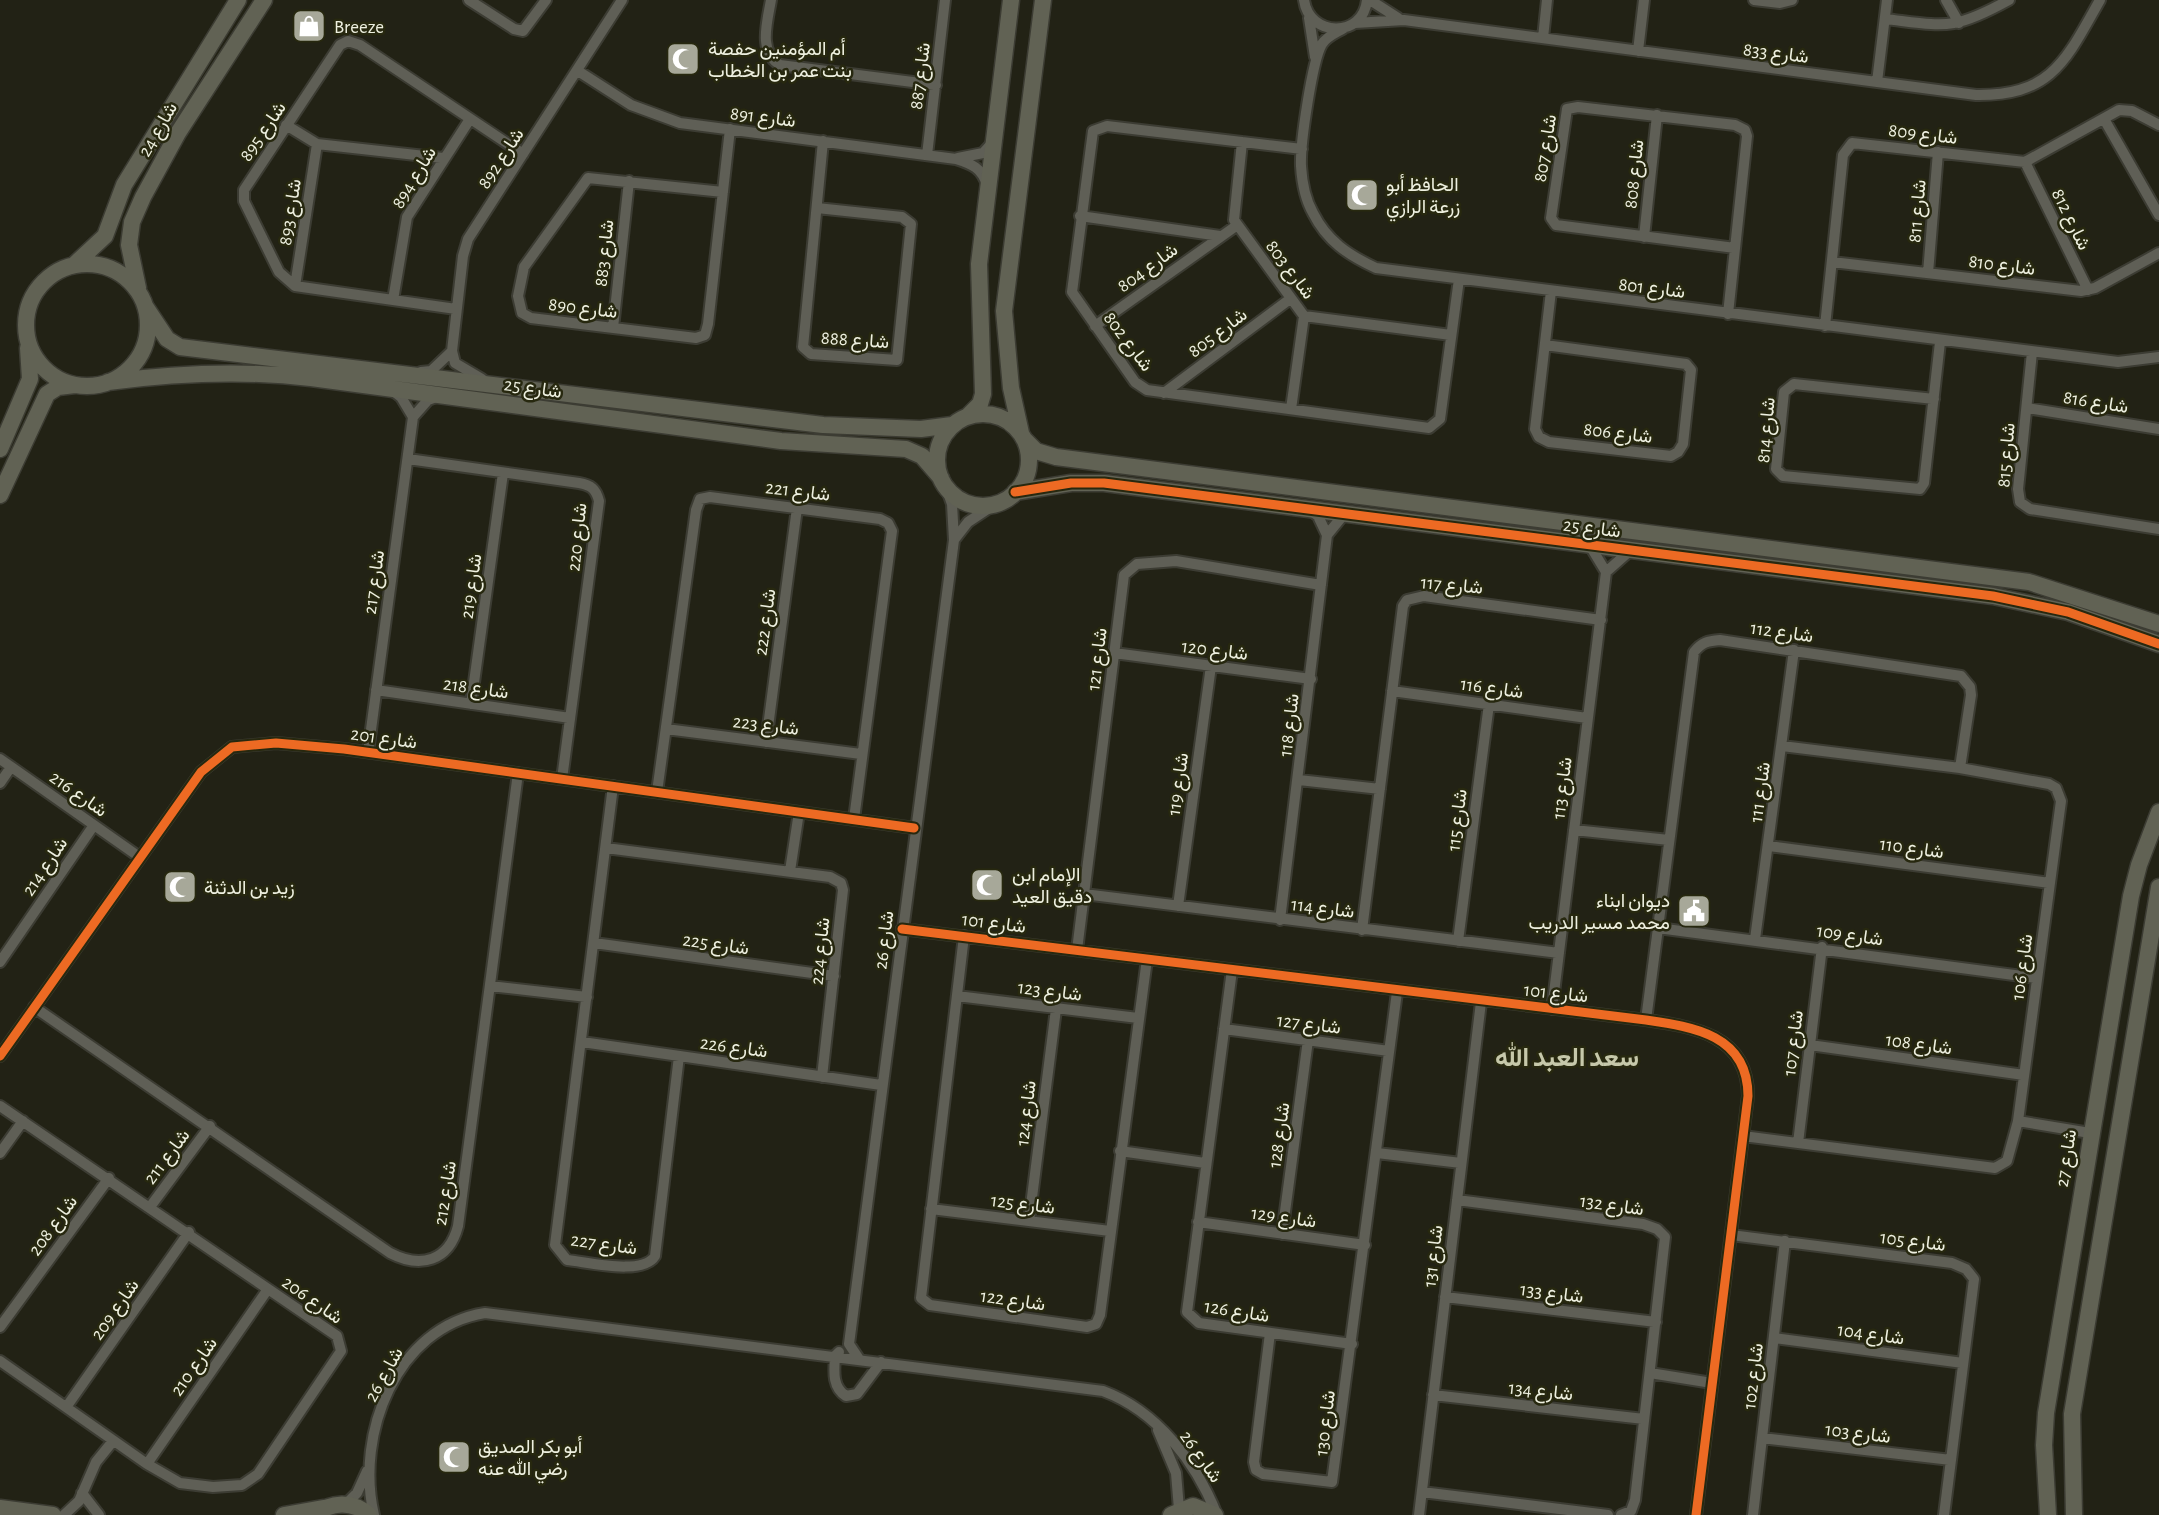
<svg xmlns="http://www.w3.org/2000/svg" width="2159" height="1515" font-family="'Alegreya Sans',Vazirmatn,sans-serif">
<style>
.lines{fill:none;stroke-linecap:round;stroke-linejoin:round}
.street-casing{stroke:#3c3c33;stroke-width:14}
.secondary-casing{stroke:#3c3c33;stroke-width:19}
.street{stroke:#5f5f56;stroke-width:10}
.secondary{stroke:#616254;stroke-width:16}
.cycleway-casing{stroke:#27280f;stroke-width:13}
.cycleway{stroke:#ed6a23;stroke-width:9}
.labels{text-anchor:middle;stroke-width:5;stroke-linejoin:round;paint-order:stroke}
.poi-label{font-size:19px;fill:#eef0e0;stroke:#27280f;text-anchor:start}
.street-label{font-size:19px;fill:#eef0e0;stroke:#27280f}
.district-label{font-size:26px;font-weight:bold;fill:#c6c8aa;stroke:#27280f}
</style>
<rect width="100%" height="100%" fill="#222215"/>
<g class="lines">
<defs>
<path id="street" d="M469,0L514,29L523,31L546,0
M771,0C767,23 758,52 780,65L936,85
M1304,0C1309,37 1363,39 1367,0
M1370,0L1398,18
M1754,0L1780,3L1792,0
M1946,0L1959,23
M1309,18L1315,57
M1885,19C1946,26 1953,31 2009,0
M1355,23L1404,20L1976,95C2052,96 2066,60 2100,0
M1344,28C1336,33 1327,36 1322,44C1312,61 1300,145 1301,166C1302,182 1305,199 1313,213C1327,241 1348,255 1376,268L2118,362L2159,357
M1543,38L1547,0
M1638,51L1644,0
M578,71L631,105L680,123L956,159C972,164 982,168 987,185
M1877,82L1887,0
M2104,119L2159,215
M286,125L317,144L295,286
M1242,142L1234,220L1304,316L1451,335
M317,144L443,158
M1302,149L1107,126L1093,131L1072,292L1135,382L1147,390L1429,428L1440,419L1459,279
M927,155L945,0
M958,158L983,153L993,142
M2025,162L2088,290
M723,192L588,178L524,267L518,296L522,313L531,318L696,338L705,335L708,324L730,129
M817,208L902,217L911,224L897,360L811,354L803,347L823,141
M1080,216L1220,236
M1644,237L1657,115
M1832,262L2081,291L2095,288L2159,253
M1928,273L1938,152
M393,300L407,217L470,119
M456,309L295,286L279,272L244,201V190L340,45L348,41L360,45L523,154
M1728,314L1747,136L1745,130L1735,125L1578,107L1567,109L1551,218L1556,225L1735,248
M1095,326L1236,226
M1825,326L1843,155L1852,143L2025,162L2119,110L2132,111L2159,125
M613,328L629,181
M1545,345L1686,364L1691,370L1683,444L1678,452L1671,456L1549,442L1539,437L1535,429L1551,291
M2032,352L2018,489L2020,502L2030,509L2159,529
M421,372L431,371L452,351
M482,379L455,363L452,351L463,256L468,239L622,0
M392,390L401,397L413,417
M1164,393L1290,299
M1934,399L1794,384L1784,392L1776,469L1783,476L1920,489L1924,483L1940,342
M2027,408L2159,429
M1291,409L1304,316
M408,459L579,483C591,485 596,489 599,501L562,779
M1309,509L1318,516L1327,535
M954,540L968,522L995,504
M1606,572L1632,549
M1114,653L1311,679
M376,690L570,718
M1392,691L1587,718
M471,704L503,473
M666,729L861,754
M766,742L797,508
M368,752L413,417L428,400L439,396
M0,759L138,856
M1299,780L1380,789
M0,783L11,767
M613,786L555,1245L567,1260C588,1262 643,1276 655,1256L679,1056
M657,792L696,510L700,499L710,497L880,519L888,523L892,531L854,819
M1574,830L1669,840
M1769,846L2050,883
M606,848L830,877L841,883L843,890L822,1077
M790,871L799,812
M1084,894L1559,953
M1178,906L1211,666
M1280,920L1327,535L1345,513
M1658,928L2037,978
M902,929L1646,1020C1694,1027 1748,1035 1748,1096L1696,1515
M1362,930L1403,606L1407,600L1424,596L1601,620
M964,936L921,1298L930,1305L1087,1327L1096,1324L1100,1315L1147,959
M1755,939L1794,650
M1458,941L1489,704
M594,943L834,976
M1077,950L1124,575L1137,564L1176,561L1321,585
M0,962L94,825
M1232,970L1187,1312L1199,1323L1352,1344
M490,986L587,997
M957,996L1138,1018
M34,1007L390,1253C421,1269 449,1261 458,1226L518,773
M1552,1009L1606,572L1589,544
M1646,1020L1694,652C1702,642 1708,641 1720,640L1961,676L1970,687L1971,695L1960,768
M1224,1029L1389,1051
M582,1042L881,1085
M1810,1045L2024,1075
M0,1056L201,772L232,747L276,743L344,749L914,828
M0,1106L337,1336L341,1351L258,1474L242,1485L213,1487L180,1483L147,1464L0,1361
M2018,1121L2090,1133
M1743,1136L1995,1168L2007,1161L2018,1121L2061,801L2056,788L2049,784L1960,768L1782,746
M1798,1143L1822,947
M1120,1151L1205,1163
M0,1153L23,1121
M1377,1153L1461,1163
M1457,1200L1643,1224L1657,1229L1665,1237L1635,1500L1631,1511L1621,1515
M150,1207L210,1126
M931,1209L1110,1231
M1029,1221L1056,1009
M1198,1222L1365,1245
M1282,1234L1308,1040
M1731,1235L1952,1263L1966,1269L1974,1279L1944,1515
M1445,1297L1656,1322
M0,1327L109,1178
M1270,1333L1254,1462L1256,1470L1263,1474L1332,1482L1397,992
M1774,1338L1963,1363
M839,1352L835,1356C834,1371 832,1387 846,1396L857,1394L881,1362
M859,1359L849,1344L954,540L952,504L946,487
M1650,1373L1712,1383
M1433,1395L1644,1419
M67,1406L189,1232
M1158,1430L1176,1473L1179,1509
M1762,1438L1951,1460
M147,1464L268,1289
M1422,1492L1608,1515
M82,1493L99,1515
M346,1504L357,1493L367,1471
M64,1515L79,1501L96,1462L113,1441
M374,1515C355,1435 396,1327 485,1313L1103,1391C1157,1411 1196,1462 1217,1515
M1419,1515L1481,1002
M1753,1515L1785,1241"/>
<path id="secondary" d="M75,264L105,236L124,185L238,0
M26 325a61 61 0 1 1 122 0a61 61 0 1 1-122 0Z
M138,288L129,245L132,222L143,197L178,133L264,0
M145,306L167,339L180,347L823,425L921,429L952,425
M108,382C177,373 243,370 311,378L781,441L906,449L922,456L941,478
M937 460a46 46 0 1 1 92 0a46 46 0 1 1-92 0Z
M968,416L980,404L983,394L979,264L1011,0
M1021,433L1011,388L1004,311L1043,0
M1025,440L1036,451L1056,457L2029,582L2159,624
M0,449L30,379L28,348
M1015,492L1071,483H1104L1993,596L2068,612L2159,644
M0,495L47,394L58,387L75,385
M0,1508L53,1515
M284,1515L323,1508
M314,1515C331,1502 352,1500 369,1515
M1171,1515L1193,1506L1215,1515
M2048,1515L2044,1445L2046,1413L2131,896L2139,865L2159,812
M2074,1515L2072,1414L2159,887"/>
</defs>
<!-- street casing -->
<use href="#street" class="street-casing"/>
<!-- secondary casing -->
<use href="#secondary" class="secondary-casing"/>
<!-- street -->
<use href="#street" class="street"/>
<!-- secondary -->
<use href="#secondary" class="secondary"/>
<defs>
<path id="cycleway" d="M1015,492L1071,483H1104L1993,596L2068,612L2159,644
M902,929L1646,1020C1694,1027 1748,1035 1748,1096L1696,1515
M0,1056L201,772L232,747L276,743L344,749L914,828"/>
</defs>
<!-- cycleway casing -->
<use href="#cycleway" class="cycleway-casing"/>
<!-- cycleway -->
<use href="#cycleway" class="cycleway"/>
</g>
<!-- icons -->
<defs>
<symbol id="shop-square" viewBox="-11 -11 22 22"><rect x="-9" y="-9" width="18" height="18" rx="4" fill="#a7a899" stroke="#27280f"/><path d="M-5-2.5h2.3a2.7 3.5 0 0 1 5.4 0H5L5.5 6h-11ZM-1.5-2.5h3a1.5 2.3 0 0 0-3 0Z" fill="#fff"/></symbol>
<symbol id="mosque-square" viewBox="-11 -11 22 22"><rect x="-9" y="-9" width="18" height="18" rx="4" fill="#a7a899" stroke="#27280f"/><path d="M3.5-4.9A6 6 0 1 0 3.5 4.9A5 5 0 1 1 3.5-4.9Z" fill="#fff"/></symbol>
<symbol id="civic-square" viewBox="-11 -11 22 22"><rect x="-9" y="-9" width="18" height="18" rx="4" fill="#a7a899" stroke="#27280f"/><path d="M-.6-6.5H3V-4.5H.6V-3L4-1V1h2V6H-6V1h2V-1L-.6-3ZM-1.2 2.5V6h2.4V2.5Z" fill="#fff"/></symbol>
</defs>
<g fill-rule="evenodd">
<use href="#shop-square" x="290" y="7" width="38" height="38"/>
<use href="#mosque-square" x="664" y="40" width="38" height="38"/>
<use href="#mosque-square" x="1343" y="176" width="38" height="38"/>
<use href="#mosque-square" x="968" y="866" width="38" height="38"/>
<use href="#mosque-square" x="161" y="868" width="38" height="38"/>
<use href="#civic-square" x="1675" y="892" width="38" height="38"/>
<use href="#mosque-square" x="435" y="1438" width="38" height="38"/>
</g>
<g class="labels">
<!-- poi labels -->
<g class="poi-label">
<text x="334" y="33">Breeze</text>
<text x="708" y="55">أم المؤمنين حفصة<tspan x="708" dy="22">بنت عمر بن الخطاب</tspan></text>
<text x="1386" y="191">الحافظ أبو<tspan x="1386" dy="22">زرعة الرازي</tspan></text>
<text x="1012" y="881">الإمام ابن<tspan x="1012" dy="22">دقيق العيد</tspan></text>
<text x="204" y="894">زيد بن الدثنة</text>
<text x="1670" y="907" text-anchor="end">ديوان ابناء<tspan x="1670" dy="22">محمد مسير الدريب</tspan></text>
<text x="478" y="1453">أبو بكر الصديق<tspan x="478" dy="22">رضي الله عنه</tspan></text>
</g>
<!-- street labels -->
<g class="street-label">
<text transform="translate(1776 52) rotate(7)" y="7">شارع 833</text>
<text transform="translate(919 76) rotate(-83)" y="7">شارع 887</text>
<text transform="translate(763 116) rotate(7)" y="7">شارع 891</text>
<text transform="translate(157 129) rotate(-60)" y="7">شارع 24</text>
<text transform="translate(262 131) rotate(-56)" y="7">شارع 895</text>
<text transform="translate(1923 133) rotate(7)" y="7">شارع 809</text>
<text transform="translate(1544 148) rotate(-81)" y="7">شارع 807</text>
<text transform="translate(500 158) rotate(-57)" y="7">شارع 892</text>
<text transform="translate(1633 174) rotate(-84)" y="7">شارع 808</text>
<text transform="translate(413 177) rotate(-59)" y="7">شارع 894</text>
<text transform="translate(1916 211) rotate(-85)" y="7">شارع 811</text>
<text transform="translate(289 212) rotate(-81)" y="7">شارع 893</text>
<text transform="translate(2072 219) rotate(64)" y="7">شارع 812</text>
<text transform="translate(603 253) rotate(-84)" y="7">شارع 883</text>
<text transform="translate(2002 264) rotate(7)" y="7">شارع 810</text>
<text transform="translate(1147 267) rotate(-36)" y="7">شارع 804</text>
<text transform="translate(1291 269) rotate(53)" y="7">شارع 803</text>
<text transform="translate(1652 287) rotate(7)" y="7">شارع 801</text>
<text transform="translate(583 307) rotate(7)" y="7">شارع 890</text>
<text transform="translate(1217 332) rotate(-37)" y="7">شارع 805</text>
<text transform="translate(855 339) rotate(4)" y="7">شارع 888</text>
<text transform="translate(1129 341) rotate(53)" y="7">شارع 802</text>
<text transform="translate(533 387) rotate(8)" y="7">شارع 25</text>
<text transform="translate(2096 401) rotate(9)" y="7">شارع 816</text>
<text transform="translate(1765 430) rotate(-85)" y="7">شارع 814</text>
<text transform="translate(1618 432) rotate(7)" y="7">شارع 806</text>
<text transform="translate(2005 455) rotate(-85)" y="7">شارع 815</text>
<text transform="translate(798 490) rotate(7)" y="7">شارع 221</text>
<text transform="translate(1592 527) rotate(7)" y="7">شارع 25</text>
<text transform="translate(576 537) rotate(-84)" y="7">شارع 220</text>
<text transform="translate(373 582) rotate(-82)" y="7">شارع 217</text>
<text transform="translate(1452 584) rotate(5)" y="7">شارع 117</text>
<text transform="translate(470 586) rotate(-82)" y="7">شارع 219</text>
<text transform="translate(764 622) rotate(-82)" y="7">شارع 222</text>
<text transform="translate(1782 631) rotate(8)" y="7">شارع 112</text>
<text transform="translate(1215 649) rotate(7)" y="7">شارع 120</text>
<text transform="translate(1096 659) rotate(-83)" y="7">شارع 121</text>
<text transform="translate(476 687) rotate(8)" y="7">شارع 218</text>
<text transform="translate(1492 687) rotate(8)" y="7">شارع 116</text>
<text transform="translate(766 724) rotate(7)" y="7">شارع 223</text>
<text transform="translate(1288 725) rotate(-83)" y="7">شارع 118</text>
<text transform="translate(384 737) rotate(8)" y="7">شارع 201</text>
<text transform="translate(1177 784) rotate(-82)" y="7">شارع 119</text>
<text transform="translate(1561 788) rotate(-83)" y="7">شارع 113</text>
<text transform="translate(1759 792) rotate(-82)" y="7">شارع 111</text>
<text transform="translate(79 793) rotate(35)" y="7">شارع 216</text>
<text transform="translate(1456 820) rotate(-83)" y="7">شارع 115</text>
<text transform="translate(1912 847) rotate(8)" y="7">شارع 110</text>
<text transform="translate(44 866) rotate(-56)" y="7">شارع 214</text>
<text transform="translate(1323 907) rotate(7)" y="7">شارع 114</text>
<text transform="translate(994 922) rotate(7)" y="7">شارع 101</text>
<text transform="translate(1850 934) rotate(8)" y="7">شارع 109</text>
<text transform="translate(883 940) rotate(-83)" y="7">شارع 26</text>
<text transform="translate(716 943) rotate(8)" y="7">شارع 225</text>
<text transform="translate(819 951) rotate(-84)" y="7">شارع 224</text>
<text transform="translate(2021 967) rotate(-82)" y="7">شارع 106</text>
<text transform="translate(1050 990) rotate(7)" y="7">شارع 123</text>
<text transform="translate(1556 992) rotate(6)" y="7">شارع 101</text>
<text transform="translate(1309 1023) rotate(7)" y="7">شارع 127</text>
<text transform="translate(1792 1043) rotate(-83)" y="7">شارع 107</text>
<text transform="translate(1919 1043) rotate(8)" y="7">شارع 108</text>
<text transform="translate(734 1046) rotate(8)" y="7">شارع 226</text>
<text transform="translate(1025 1113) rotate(-83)" y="7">شارع 124</text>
<text transform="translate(1278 1135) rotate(-82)" y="7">شارع 128</text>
<text transform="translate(166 1156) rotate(-53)" y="7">شارع 211</text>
<text transform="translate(2065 1158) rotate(-81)" y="7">شارع 27</text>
<text transform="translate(444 1193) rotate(-81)" y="7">شارع 212</text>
<text transform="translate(1023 1203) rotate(7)" y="7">شارع 125</text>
<text transform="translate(1612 1204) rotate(8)" y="7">شارع 132</text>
<text transform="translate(1284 1216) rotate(8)" y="7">شارع 129</text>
<text transform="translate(52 1225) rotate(-54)" y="7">شارع 208</text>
<text transform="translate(1913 1240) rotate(7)" y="7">شارع 105</text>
<text transform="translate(604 1243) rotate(8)" y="7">شارع 227</text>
<text transform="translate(1432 1256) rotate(-83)" y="7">شارع 131</text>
<text transform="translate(1552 1292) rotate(7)" y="7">شارع 133</text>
<text transform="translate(313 1299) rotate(35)" y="7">شارع 206</text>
<text transform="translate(1013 1299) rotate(8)" y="7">شارع 122</text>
<text transform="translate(114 1309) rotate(-55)" y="7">شارع 209</text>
<text transform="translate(1237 1310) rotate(9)" y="7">شارع 126</text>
<text transform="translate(1871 1333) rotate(8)" y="7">شارع 104</text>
<text transform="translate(193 1366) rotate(-55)" y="7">شارع 210</text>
<text transform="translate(383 1374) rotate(-61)" y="7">شارع 26</text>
<text transform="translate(1752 1376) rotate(-83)" y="7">شارع 102</text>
<text transform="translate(1541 1390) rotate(6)" y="7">شارع 134</text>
<text transform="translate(1324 1423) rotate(-83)" y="7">شارع 130</text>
<text transform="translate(1858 1432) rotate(7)" y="7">شارع 103</text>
<text transform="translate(1202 1456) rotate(55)" y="7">شارع 26</text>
</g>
<!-- district labels -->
<g class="district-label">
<text x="1567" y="1066">سعد العبد الله</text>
</g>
</g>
</svg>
